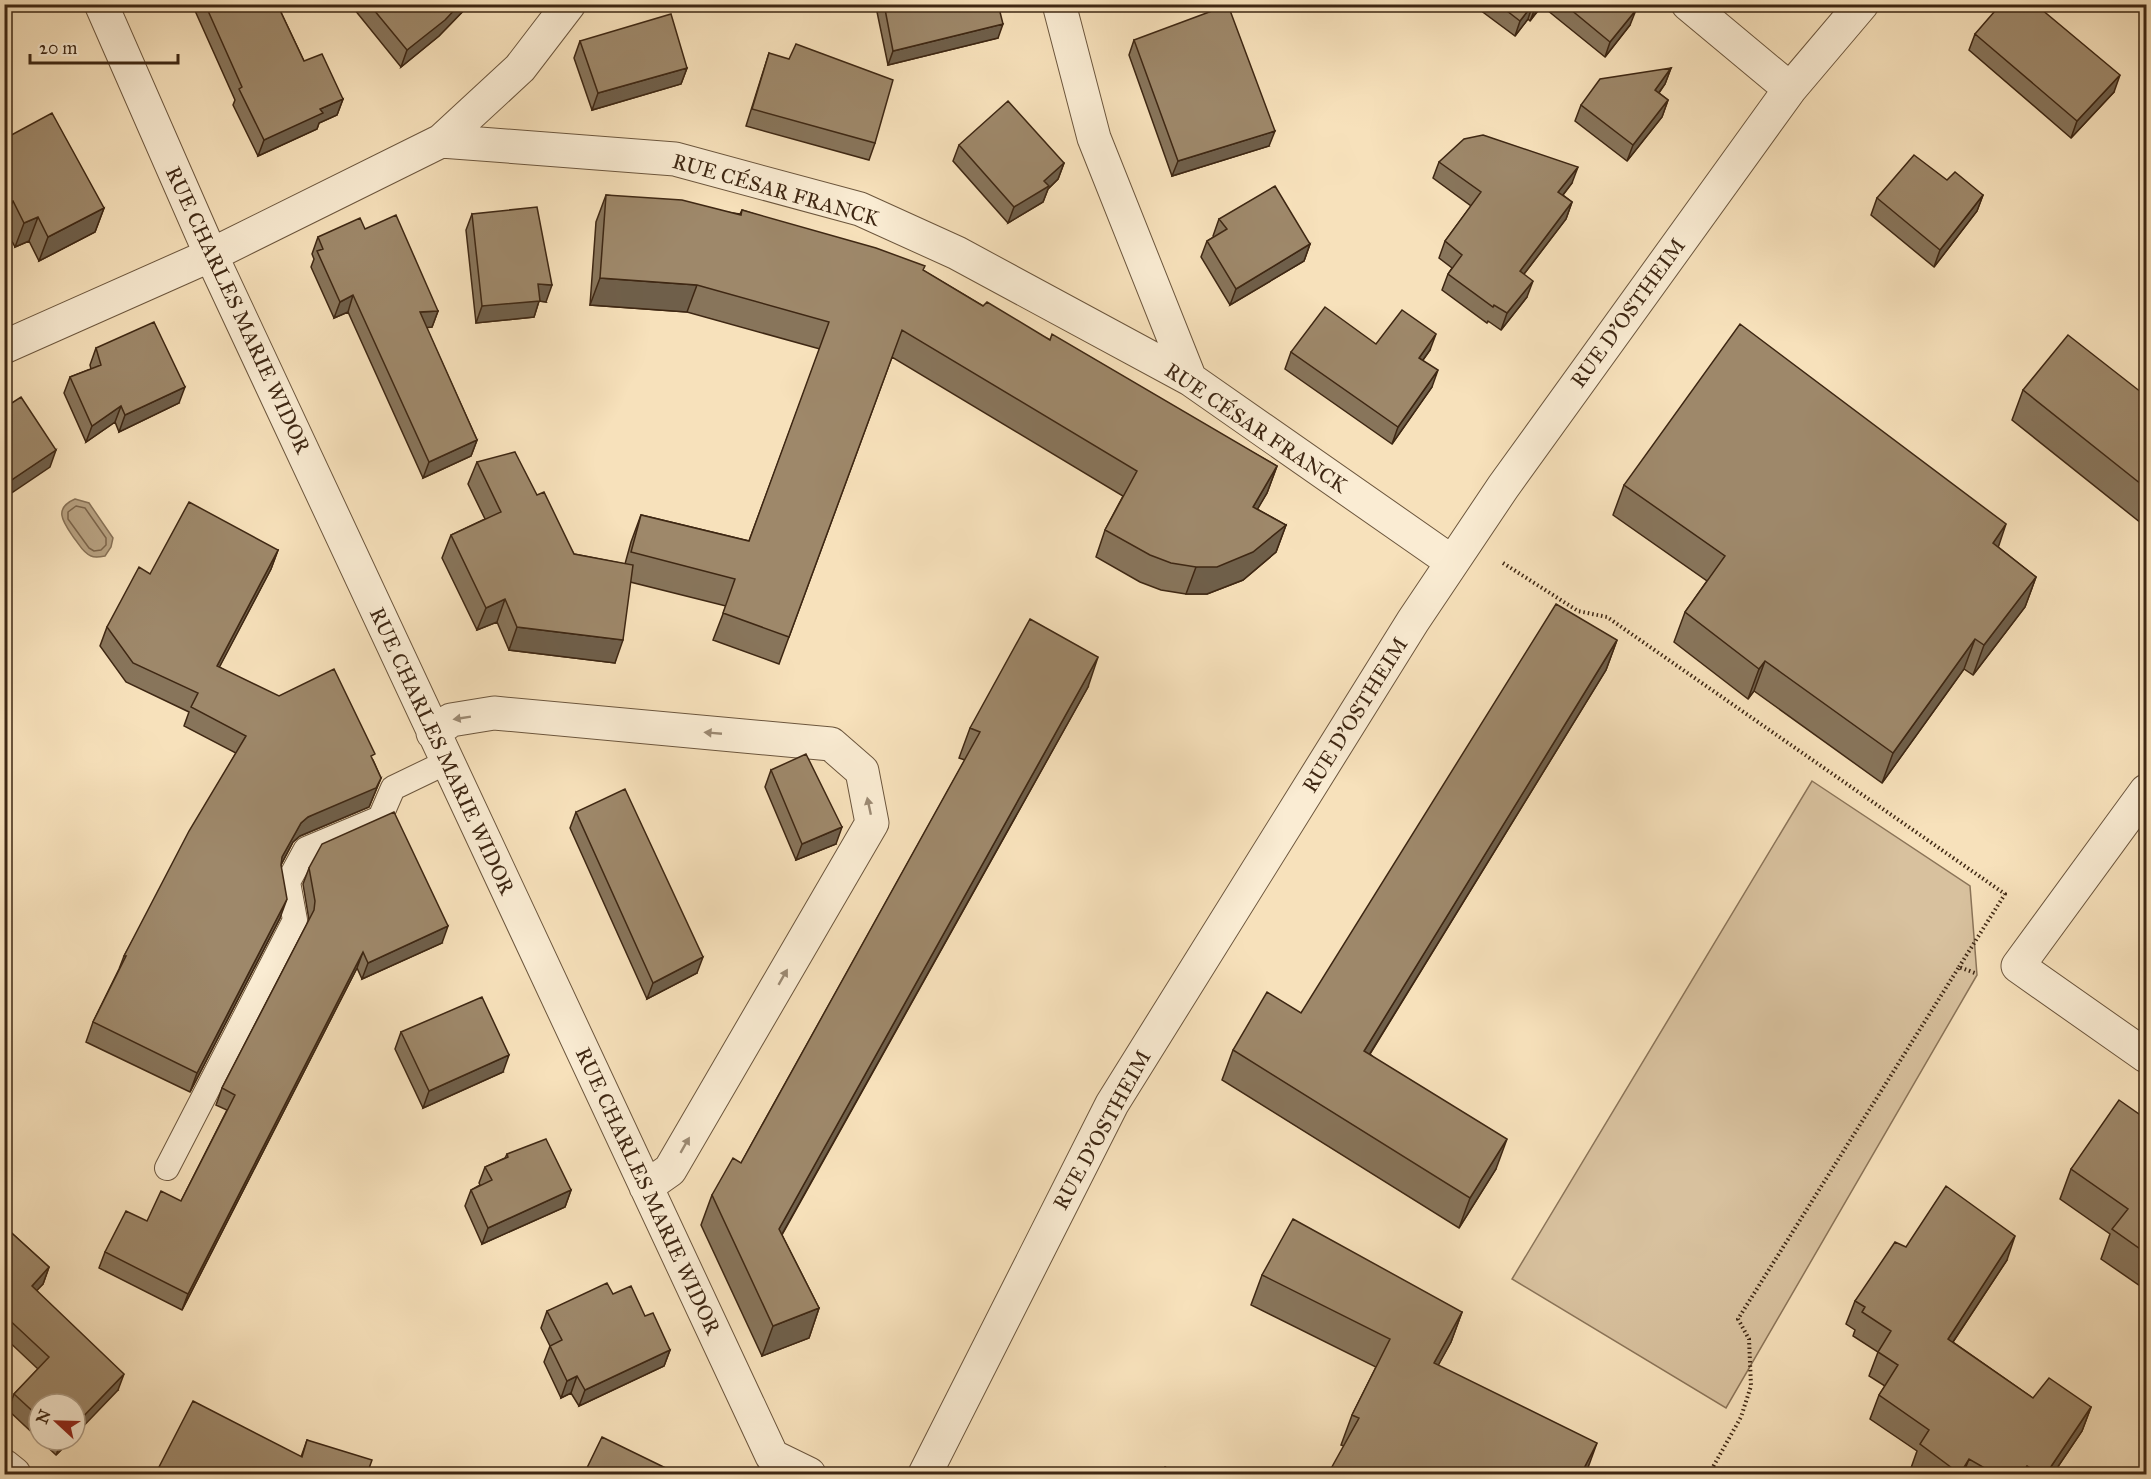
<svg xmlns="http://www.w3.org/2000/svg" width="2151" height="1479" font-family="'IM FELL Great Primer',serif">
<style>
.green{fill:#d8c19e;stroke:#8b7458;stroke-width:1.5}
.water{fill:#b8a282;stroke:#877156;stroke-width:1.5}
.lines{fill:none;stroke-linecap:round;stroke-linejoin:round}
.shore{stroke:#7b644a;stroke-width:1.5}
.lane-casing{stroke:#6c563d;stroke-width:26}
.street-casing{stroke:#6c563d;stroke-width:35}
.path{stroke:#3e2713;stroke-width:4;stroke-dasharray:1.5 3;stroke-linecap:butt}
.lane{stroke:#faecd3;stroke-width:24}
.street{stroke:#faecd3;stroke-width:33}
.wall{fill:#88755b;stroke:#3e2713;stroke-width:1.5}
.shaded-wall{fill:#6f5f4a;stroke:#3e2713;stroke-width:1.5}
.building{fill:#9e886a;stroke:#3e2713;stroke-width:1.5}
.oneway{fill:#9c8a73}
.labels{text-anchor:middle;stroke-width:5;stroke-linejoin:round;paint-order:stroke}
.street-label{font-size:21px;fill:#3e2713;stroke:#faecd3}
</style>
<rect width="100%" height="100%" fill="#f7e1bb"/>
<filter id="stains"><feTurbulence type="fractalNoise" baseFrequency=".00333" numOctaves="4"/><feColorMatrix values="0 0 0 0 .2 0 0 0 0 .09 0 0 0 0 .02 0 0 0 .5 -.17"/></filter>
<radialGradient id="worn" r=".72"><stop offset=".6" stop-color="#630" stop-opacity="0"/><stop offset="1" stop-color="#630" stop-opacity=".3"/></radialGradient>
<!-- green -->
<path class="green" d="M1812,781L1970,886L1977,975L1726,1408L1512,1279Z"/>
<!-- water -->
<path class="water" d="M75,499L89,503L113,538L111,547L105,556C100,557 95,558 91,556C83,553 79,544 74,538C64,523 52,509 75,499Z"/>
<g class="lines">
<!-- shore -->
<path class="shore" d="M76,506L85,508L106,538V545L101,550L94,551L89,548L68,519V512Z"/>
<defs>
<path id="lane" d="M167,1168L295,920L288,882L306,849L380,818L393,788L447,762"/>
<path id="street" d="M101,4L211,255L772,1456L809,1474
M1059,4L1094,138L1190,379
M1688,4L1790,89
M441,141L520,68L569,4
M4,347L211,255L441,141L675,159L860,209L957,253L1190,379L1452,562
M433,733L451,720L494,713L831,744L862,771L872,823L670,1170L646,1187
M2146,791L2018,966L2146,1056
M4,1466L14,1474
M925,1474L1112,1104L1413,621L1503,487L1790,89L1862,4"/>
</defs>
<!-- lane casing -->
<use href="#lane" class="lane-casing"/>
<!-- street casing -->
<use href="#street" class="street-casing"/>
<!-- path -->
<path class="path" d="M1503,563L1578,611L1607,617L2005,894L1959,967
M1709,1474L1741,1417L1751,1386L1749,1339L1738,1319L1959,967L1975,973"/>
<!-- lane -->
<use href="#lane" class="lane"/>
<!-- street -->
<use href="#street" class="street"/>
</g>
<!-- wall -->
<path class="wall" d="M192,4H277L304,61L343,99L337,115L319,123L317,129L258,156L233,105L235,100Z
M350,4H470L439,36L401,67Z
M872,4H998V38L888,65L876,7Z
M1472,4H1629L1630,25L1605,57L1542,6L1530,21L1528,19L1515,36Z
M1975,34L2114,92L2071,138L1969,50Z
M1134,40L1269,146L1172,176L1129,55Z
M580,41L687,68L681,84L592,110L574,58Z
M769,53L875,143L869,160L746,126Z
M1671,68L1665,84L1659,93L1668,100L1662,117L1627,161L1575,121L1581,105Z
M4,139L104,208L95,232L39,261L29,241L15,247L4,226Z
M959,145L1064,163L1058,179L1048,189L1043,202L1008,223L953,161Z
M1439,162L1572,183L1563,195L1572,202L1566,219L1524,274L1527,297L1501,330L1488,321L1487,323L1442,290L1448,274L1452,268L1439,258L1445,241L1471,206L1433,178Z
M1947,180L1983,195L1977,211L1934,267L1871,215L1877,198Z
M606,195L740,214L742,210L924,271L983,306L1050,340L1277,466L1267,493L1257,509L1286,525L1276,552L1243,580L1207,594H1186L1161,590L1140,582L1096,557L1105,530L1123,496L892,357L779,664L713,640L726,606L630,582L615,663L509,650L497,622L477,630L442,558L451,535L485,519L468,484L477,462L537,495L574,554L625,564L631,542L641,515L749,541L820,349L687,312L590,305L596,222Z
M472,214L546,302L539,301L534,317L476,323L466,230Z
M1219,219L1310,244L1304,261L1230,305L1201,257L1207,241L1214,237L1213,236Z
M365,229L438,311L432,327H426L477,440L471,456L423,478L348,312L334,318L311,267L314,259L312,254L318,237Z
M1376,344L1430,350L1423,360L1432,387L1392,444L1285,369L1291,352Z
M96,348L179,403L119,432L115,422L86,442L64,393L70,377L91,369L90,365Z
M2023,390L2146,396V527L2012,420Z
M1624,485L1998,547L2036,577L2025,607L1973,675L1964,669L1882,783L1754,691L1748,699L1674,642L1685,612L1707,581L1613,515Z
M278,550L271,569L219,667L373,760L381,778L369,807L300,836L293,842L281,865L280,918L190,1092L86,1042L93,1022L119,969L124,956L236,753L184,726L189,712L126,682L100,646L107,627L150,574Z
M1617,640L1606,670L1370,1054L1496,1169L1459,1228L1222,1080L1233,1050L1301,1013Z
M1088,687L782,1235L819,1308L809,1338L762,1356L701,1225L712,1195L741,1163L965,760L959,758L970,728Z
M771,770L836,844L796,860L765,787Z
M576,812L697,973L647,999L570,828Z
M309,868L442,943L362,979L357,968L182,1310L99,1268L105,1252L147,1221L181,1201L227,1110L216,1105L222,1088L309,920L303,884Z
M401,1032L503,1072L423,1108L395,1049Z
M2146,1119V1290L2101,1259L2110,1234L2060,1199L2071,1169Z
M507,1154L571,1190L565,1207L482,1244L465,1206L471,1190L480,1185L479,1183L485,1167L505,1158Z
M4,1226L49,1267L43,1284L36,1290L118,1390L39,1404V1439L8,1410L14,1394L38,1369L4,1337Z
M1906,1247L2007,1260L1953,1342L2033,1398L2091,1407L2082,1431L2053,1474H1921L1911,1468L1917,1451L1870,1419L1879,1395L1885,1386L1869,1376L1878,1352L1853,1336L1855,1330L1846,1324L1855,1301Z
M1262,1275L1462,1312L1451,1342L1438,1365L1344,1446L1341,1445L1352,1415L1376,1367L1251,1305Z
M613,1294L645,1316L670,1350L664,1366L579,1406L571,1393L561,1398L544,1362L550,1346L541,1328L547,1311Z
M40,1440H71L56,1455Z
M307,1440L367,1474H156L158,1469L301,1457Z"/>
<!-- shaded-wall -->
<path class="shaded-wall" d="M460,4H470L439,36L401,67L407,50Z
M1533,4L1528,19L1515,36L1520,21Z
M1537,4H1542L1530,21L1536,6Z
M1636,10L1630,25L1605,57L1610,42Z
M1003,24L998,38L888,65L893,51Z
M687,68L681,84L592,110L598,93Z
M1671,68L1665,84L1649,106L1655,90Z
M2120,75L2114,92L2071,138L2077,121Z
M343,99L337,115L319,123L317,129L258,156L264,140L320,109Z
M1668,100L1662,117L1627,161L1633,145Z
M1275,131L1269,146L1172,176L1178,161Z
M1064,163L1058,179L1048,189L1043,202L1008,223L1014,207Z
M1578,167L1572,183L1552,209L1558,192Z
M1983,195L1977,211L1934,267L1940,250Z
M13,201L4,223V205Z
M1572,202L1566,219L1514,287L1520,271Z
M104,208L95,232L39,261L48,237Z
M38,217L29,241L15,247L24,223Z
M1310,244L1304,261L1230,305L1236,289Z
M600,278L697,285L687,312L590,305Z
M1533,281L1527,297L1501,330L1507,313Z
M538,284L552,285L546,302L539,301L534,317L476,323L482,306Z
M353,295L348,312L334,318L340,302Z
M438,311L432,327L414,329L420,312Z
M1436,334L1430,350L1413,374L1419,358Z
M1438,370L1432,387L1392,444L1398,427Z
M185,387L179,403L119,432L125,415Z
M121,406L115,422L86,442L92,426Z
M477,440L471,456L423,478L429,462Z
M56,450L50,467L4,498V485Z
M1277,466L1267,493L1243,534L1253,507Z
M2006,524L1996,554L1993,543Z
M1286,525L1276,552L1243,580L1207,594H1186L1196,567Z
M278,550L271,569L210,685L217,666Z
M2036,577L2025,607L1973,675L1984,645Z
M505,599L497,622L477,630L486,608Z
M517,627L623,640L615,663L509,650Z
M1975,639L1964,669L1882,783L1893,753Z
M1617,640L1606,670L1353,1081L1364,1051Z
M1098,657L1088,687L768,1259L779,1229Z
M1765,661L1754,691L1748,699L1759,669Z
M381,778L369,807L300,836L293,842L275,876L282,857L301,823L308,817Z
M842,827L836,844L796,860L802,844Z
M287,899L280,918L190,1092L197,1073Z
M448,926L442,943L362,979L368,963Z
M363,952L357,968L182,1310L188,1294Z
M703,957L697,973L647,999L653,983Z
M509,1055L503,1072L423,1108L429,1091Z
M1507,1139L1496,1169L1459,1228L1470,1198Z
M571,1190L565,1207L482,1244L488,1228Z
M2015,1236L2007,1260L1939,1363L1948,1339Z
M49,1267L43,1284L26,1302L32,1286Z
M819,1308L809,1338L762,1356L773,1326Z
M1462,1312L1451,1342L1423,1393L1434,1363Z
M670,1350L664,1366L579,1406L585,1390Z
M124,1374L118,1390L75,1435V1425Z
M577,1376L571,1393L561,1398L567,1381Z
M2091,1407L2082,1431L2053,1474H2046Z
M62,1440H71L56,1455Z
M1597,1443L1586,1473L1585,1474H1581Z
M1969,1459L1963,1474H1960Z"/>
<!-- building -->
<path class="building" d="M205,4H277L304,61L322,54L343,99L320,109L323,113L264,140L239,89L242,87Z
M369,4H460L445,20L407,50Z
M884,4H998L1003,24L893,51Z
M1498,4H1533L1520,21Z
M1564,4H1629L1636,10L1610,42Z
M2001,4H2035L2120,75L2077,121L1975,34Z
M1228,5L1275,131L1178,161L1134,40Z
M671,14L687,68L598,93L580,41Z
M796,44L893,80L875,143L752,109L769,53L789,59Z
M1671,68L1655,90L1668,100L1633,145L1581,105L1600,79Z
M1008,101L1064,163L1044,181L1049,186L1014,207L959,145Z
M52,113L104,208L48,237L38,217L24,223L13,201L4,205V139Z
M1483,135L1578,167L1558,192L1572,202L1520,271L1533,281L1507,313L1494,305L1493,307L1448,274L1462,255L1445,241L1481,192L1439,162L1464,139Z
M1914,155L1947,180L1955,172L1983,195L1940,250L1877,198Z
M1275,186L1310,244L1236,289L1207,241L1227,229L1219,219Z
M606,195L682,200L741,215L742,210L876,248L925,266L923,270L983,306L987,302L1050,340L1052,334L1277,466L1253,507L1286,525L1253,552L1217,567H1196L1171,563L1150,555L1105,530L1137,471L902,330L789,637L723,613L735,579L631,552L641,515L749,541L829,322L697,285L600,278Z
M537,207L552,285L538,284L540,301L482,306L472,214Z
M396,215L438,311L420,312L477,440L429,462L353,295L340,302L317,251L323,249L318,237L360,218L365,229Z
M1325,307L1376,344L1402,310L1436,334L1419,358L1438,370L1398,427L1291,352Z
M154,322L185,387L125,415L121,406L92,426L70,377L101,365L96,348Z
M1740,324L2006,524L1993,543L2036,577L1984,645L1975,639L1893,753L1765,661L1759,669L1685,612L1725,556L1624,485Z
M2068,335L2146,396V488L2023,390Z
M21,397L56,450L4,485V408Z
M515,452L537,495L544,492L574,554L633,565L623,640L517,627L505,599L486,608L451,535L501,512L477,462Z
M189,502L278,550L217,666L279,696L334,669L375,754L371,756L381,778L376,788L308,817L301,823L282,857L281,865L287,899L197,1073L93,1022L126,956H124L189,831L246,736L191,707L198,693L133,663L107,627L139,567L150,574Z
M1556,604L1617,640L1364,1051L1507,1139L1470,1198L1233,1050L1267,992L1301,1013Z
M1030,619L1098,657L779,1229L819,1308L773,1326L712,1195L733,1158L741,1163L980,732L970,728Z
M806,754L842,827L802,844L771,770Z
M625,789L703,957L653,983L576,812Z
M394,812L448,926L368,963L363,952L188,1294L105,1252L126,1211L147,1221L161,1191L181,1201L235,1095L222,1088L314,910L315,901L309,868L322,844Z
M482,997L509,1055L429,1091L401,1032Z
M2119,1100L2146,1119V1253L2112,1229L2128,1209L2071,1169Z
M546,1139L571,1190L488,1228L471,1190L492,1180L485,1167L508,1157L507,1154Z
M1946,1186L2015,1236L1948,1339L2033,1398L2049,1378L2091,1407L2046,1474H2041L2027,1466L2021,1474H1995L1969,1459L1960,1474L1920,1444L1929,1430L1879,1395L1898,1365L1878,1352L1891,1331L1862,1312L1865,1307L1855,1301L1895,1242L1906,1247Z
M1293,1219L1462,1312L1434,1363L1597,1443L1581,1474H1328L1359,1418L1352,1415L1390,1339L1262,1275Z
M4,1226L49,1267L32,1286L124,1374L75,1425V1404H39V1417L14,1394L49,1357L4,1315Z
M607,1283L613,1294L631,1286L645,1316L653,1313L670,1350L585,1390L577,1376L567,1381L550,1346L562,1340L547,1311Z
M193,1401L302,1457L307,1440L372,1460L367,1474H234L225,1470L223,1474H169L158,1469Z
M602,1437L678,1474H584Z
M1165,1467L1179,1474H1161Z"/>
<!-- one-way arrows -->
<defs><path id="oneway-solid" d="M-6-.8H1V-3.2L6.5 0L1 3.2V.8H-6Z" transform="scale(1.5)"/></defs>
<g class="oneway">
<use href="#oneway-solid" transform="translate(462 718) rotate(171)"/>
<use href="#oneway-solid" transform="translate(713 733) rotate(-175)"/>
<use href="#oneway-solid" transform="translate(869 806) rotate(-102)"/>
<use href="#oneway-solid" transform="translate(783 977) rotate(-60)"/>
<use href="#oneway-solid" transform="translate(685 1145) rotate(-60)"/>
</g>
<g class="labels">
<!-- street labels -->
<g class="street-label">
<text transform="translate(776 190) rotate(16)" y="7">RUE CÉSAR FRANCK</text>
<text transform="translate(238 310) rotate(65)" y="7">RUE CHARLES MARIE WIDOR</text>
<text transform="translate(1628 313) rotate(-54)" y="7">RUE D'OSTHEIM</text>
<text transform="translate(1256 428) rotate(34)" y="7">RUE CÉSAR FRANCK</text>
<text transform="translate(1355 715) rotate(-58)" y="7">RUE D'OSTHEIM</text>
<text transform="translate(442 751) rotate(65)" y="7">RUE CHARLES MARIE WIDOR</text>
<text transform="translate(1102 1130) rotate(-61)" y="7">RUE D'OSTHEIM</text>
<text transform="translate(648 1191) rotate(65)" y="7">RUE CHARLES MARIE WIDOR</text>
</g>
</g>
<!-- margin -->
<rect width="2151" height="1479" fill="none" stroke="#f7e1bb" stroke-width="24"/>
<rect x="6" y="6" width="2139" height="1467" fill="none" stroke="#3e2713" stroke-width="3"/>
<rect x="12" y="12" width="2127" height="1455" fill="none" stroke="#3e2713" stroke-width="1.5"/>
<!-- north arrow -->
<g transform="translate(57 1422) rotate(292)"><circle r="28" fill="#faecd3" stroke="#af9d86" stroke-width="1.5"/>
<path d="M0-4.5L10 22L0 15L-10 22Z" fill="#8f2418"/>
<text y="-9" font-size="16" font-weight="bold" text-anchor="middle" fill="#3e2713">N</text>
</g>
<!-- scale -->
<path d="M30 54v9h148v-9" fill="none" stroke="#3e2713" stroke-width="3"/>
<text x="39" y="54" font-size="18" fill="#3e2713" stroke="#faecd3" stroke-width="4.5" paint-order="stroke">20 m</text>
<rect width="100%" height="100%" filter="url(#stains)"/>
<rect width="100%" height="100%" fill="url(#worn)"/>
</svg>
